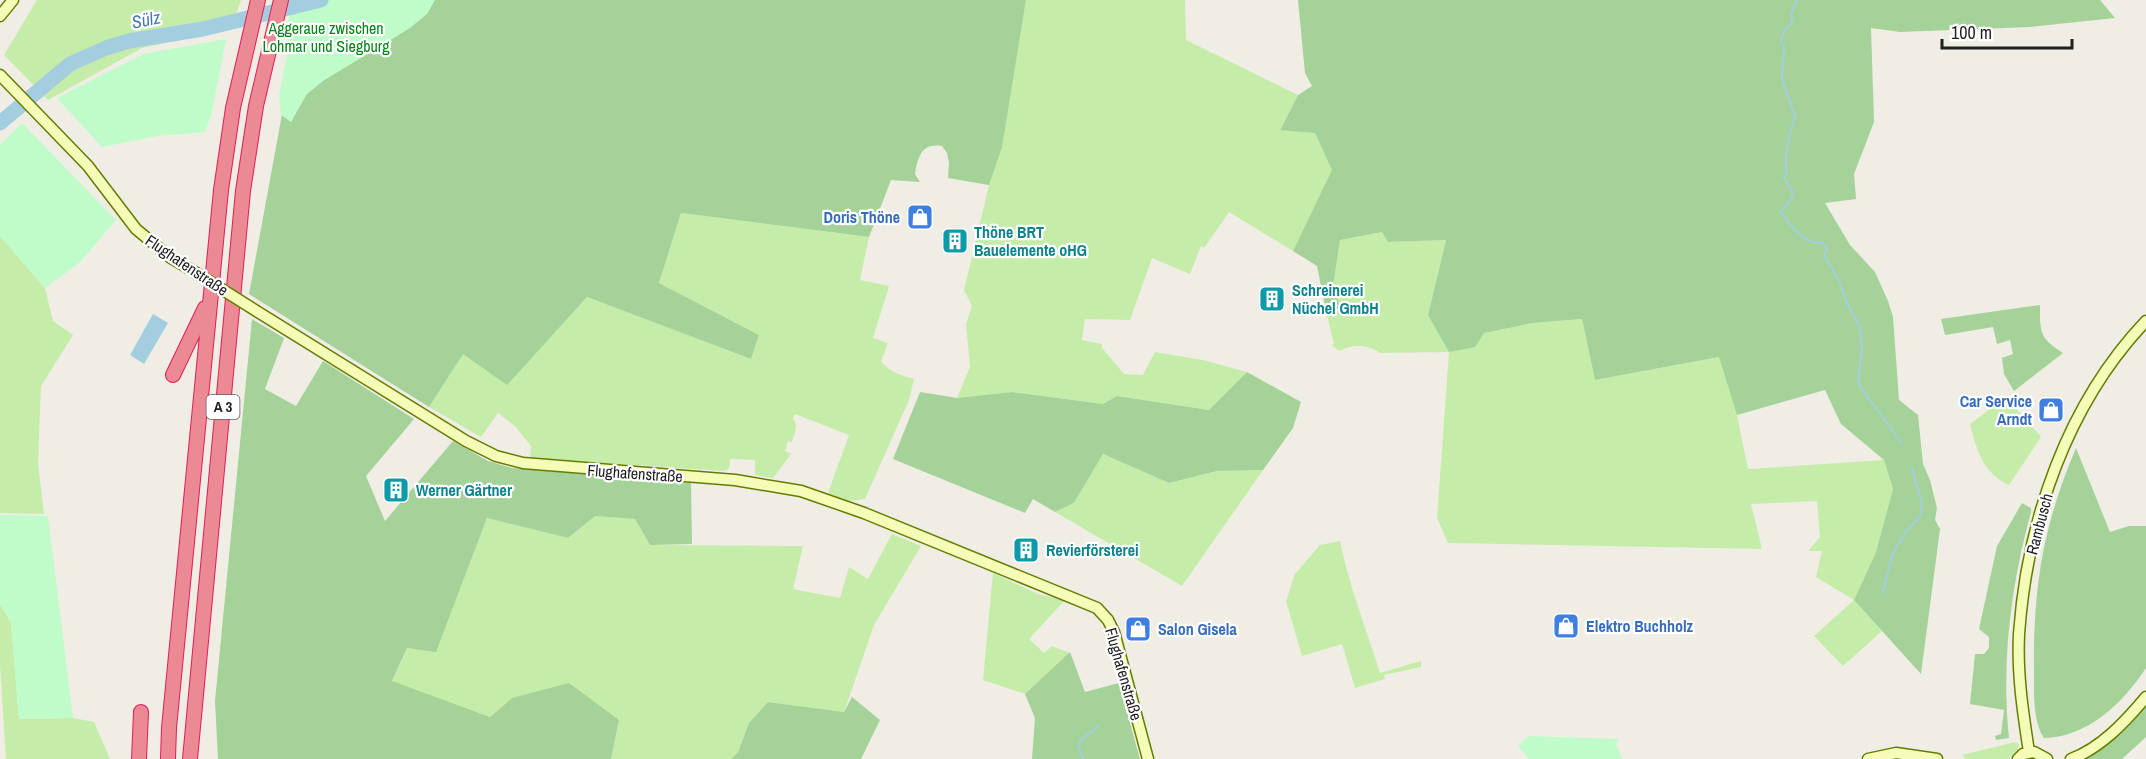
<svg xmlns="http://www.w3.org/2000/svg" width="2146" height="759" font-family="'Archivo Narrow',sans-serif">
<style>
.grass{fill:#c5eda9}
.forest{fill:#a5d298}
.park{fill:#c0fcc9}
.water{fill:#a3cee0}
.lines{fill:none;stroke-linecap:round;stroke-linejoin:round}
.stream{stroke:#a3cee0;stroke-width:2}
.river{stroke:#a3cee0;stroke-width:15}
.secondary-casing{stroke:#667c00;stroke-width:13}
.highway-casing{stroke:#e31d53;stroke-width:16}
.secondary{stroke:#f4fcb7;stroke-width:10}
.highway{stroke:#eb8995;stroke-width:14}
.secondary-bridge-casing{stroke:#667c00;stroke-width:13;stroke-linecap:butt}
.secondary-bridge{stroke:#f4fcb7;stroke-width:10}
.labels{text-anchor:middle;stroke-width:4.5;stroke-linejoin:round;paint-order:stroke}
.shield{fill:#fff;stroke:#626262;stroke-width:1.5}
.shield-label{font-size:15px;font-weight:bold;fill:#1f1f1f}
.park-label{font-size:16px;fill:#06841a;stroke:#fff}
.shop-label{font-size:16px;font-weight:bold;fill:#366cbe;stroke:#fff;text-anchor:end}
.culture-label{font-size:16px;font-weight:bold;fill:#0d838f;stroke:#fff;text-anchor:start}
.street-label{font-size:16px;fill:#1f1f1f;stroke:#fff}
.water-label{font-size:18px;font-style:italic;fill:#4676b4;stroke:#fff}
</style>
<rect width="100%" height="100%" fill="#f0ede5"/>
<!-- grass -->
<path class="grass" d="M37,0H241L231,29L142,48L48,100L4,55Z
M1026,0H1185L1186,40L1298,95L1280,129L1315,133L1333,171L1293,251L1229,212L1204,248L1201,246L1190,274L1152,258L1130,320L1085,319L1082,340L1102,344V348L1124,374L1143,375L1155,352L1203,360L1247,372L1209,410L1117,396L1103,404L1012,392L957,398L970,367L966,324L972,306L964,290L989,185L1001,147Z
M681,213L869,237L860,280L889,286L873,338L888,343L881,361C889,372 901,375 914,379L909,400L865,499L848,501L828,493L849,435L795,414L793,419C799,424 794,435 792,442L788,441L785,451L791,454L773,478L755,475V460L730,459L729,469L723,471L530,458L531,446L516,427L498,413L481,437L429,407L463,353L507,384L587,297L751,359L759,335L659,283Z
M1382,232L1388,242L1446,240L1428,315L1484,333L1533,323L1582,319L1595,380L1720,357L1732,391L1748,469L1884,460L1893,489L1876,552L1854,600L1882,631L1843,666L1814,636L1854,600L1816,577L1822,551H1808L1820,537L1817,501L1751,504L1762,549L1448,543L1437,518L1449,352L1380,353C1368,344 1352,344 1339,351L1332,345L1334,344L1326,311L1341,309L1333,287L1340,240Z
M0,236L45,288L53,321L73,335L41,386L38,462L44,514L0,513Z
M2006,397L2041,437L2009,485C1983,473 1977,451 1970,424Z
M1103,454L1169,483L1217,471L1263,470L1182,586L1055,512L1074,503Z
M595,516L635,519L650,545L803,546L793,589L840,598L849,567L868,579L892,534L921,546L874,625L844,712L768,702L749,723L738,752L731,759H611L619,720L512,698L490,717L392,682L407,648L436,651L487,518L568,538Z
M1340,541C1349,586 1366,628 1380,673L1421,661V667L1384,675L1385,679L1355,688L1342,644L1302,656L1286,601L1295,574L1320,545Z
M993,573L1038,594L1065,600L1029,639L1044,653L1052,646L1070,653L1025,694L983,680Z
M0,604L11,622L19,719L73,718L94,722L110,759H6L0,665Z
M2015,742L2019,744L2018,752L2008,759H1965L1962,755Z"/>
<!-- forest -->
<path class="forest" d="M303,0H1026L1002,147L989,185L948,178L949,163L947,153L942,146C921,143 918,157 915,174L920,182L891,180L869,237L681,213L659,283L759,335L751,359L587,297L507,385L463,354L429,407L249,294Z
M1298,0H2100L2115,18L2030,27L1900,32L1871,28L1874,122L1854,174L1856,199L1825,203L1850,245L1875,272L1888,301L1893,317L1899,400L1918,415L1923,464L1930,480L1937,508L1935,520L1940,529L1921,674L1854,600L1876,552L1893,489L1884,460L1841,424L1825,390L1737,415L1719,357L1595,380L1582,319L1533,323L1484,333L1475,347L1449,352L1428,315L1446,240L1388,242L1382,232L1340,240L1333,287L1341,309L1326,311L1317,266L1293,251L1332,170L1315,133L1280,130L1298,95L1312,86L1305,73Z
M2040,305C2040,332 2039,338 2063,353L2014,391L2004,374L2002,358L2013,354L2010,340L1997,344L1993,327L1945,335L1941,319Z
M252,319L284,338L265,389L296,406L323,361L414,419L366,476L385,521L453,441L488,461L512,468L691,483L692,544L650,545L635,519L595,516L568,538L487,518L436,652L407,648L392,681L490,717L512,698L569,683L619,720L611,759H218L215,701Z
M1247,372L1301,402L1293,428L1263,470L1217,471L1169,483L1103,454L1074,503L1055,512L1033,499L1025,513L893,459L920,392L957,398L1012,392L1103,404L1117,396L1209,410Z
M2076,448L2110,532L2129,526H2146V668C2123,703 2088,737 2044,738C2033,722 2034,695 2034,675C2033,589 2042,528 2076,448Z
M2022,503L2031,508V512C2011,585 2001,662 2009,738L1996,740L1995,736L2001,734L2004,710L1970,704L1975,654H1984L1989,648V637L1979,629L1997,546Z
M1070,652L1085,692L1119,683L1140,759H1032L1035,718L1025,694Z
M852,697L880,720L861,759H731L738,752L749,723L768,702L844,712Z
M2146,707V737L2122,759H2085Z"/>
<!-- park -->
<path class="park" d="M294,0H435L427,14L410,28L323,81L307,94L291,122L281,115L279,96L289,44L285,31Z
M226,39L212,112L205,132L158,136L102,147L57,98L143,54Z
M22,123L116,220L80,262L45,288L0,236V145Z
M0,515L48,516L73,718L19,719L11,623L0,604Z
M1529,736L1619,739L1616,744L1622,759H1529L1518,746Z"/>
<!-- water -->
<path class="water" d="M153,314L168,323L144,364L130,355Z"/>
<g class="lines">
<!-- stream -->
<path class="stream" d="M1797,0L1791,13L1792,23L1784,31L1781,41L1784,45L1782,80L1795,116C1790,131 1783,159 1787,174L1783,176C1797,200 1796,192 1781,212C1790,224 1804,246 1822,242L1827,248L1824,256L1839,280L1847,304L1860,327L1862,347L1858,384L1902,443
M1883,592L1892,555L1905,533L1920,516L1922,503L1912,468
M1083,759L1078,744C1082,736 1092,733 1099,726"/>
<!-- river -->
<path class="river" d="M0,123L70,64L106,48L129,41L203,29L321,0"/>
<defs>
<path id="secondary" d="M0,16L13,0
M0,75L88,166L136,229L171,258L193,271
M258,312L466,441L496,456L523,463L735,480L801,491L864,513L1097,608L1108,620L1114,632L1148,759
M2029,752C2023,713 2017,674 2019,634C2027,521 2067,404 2146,321
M1868,759L1896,753L1937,759
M2018,759L2023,754L2034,752L2047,759
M2071,759C2101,748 2126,721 2146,697"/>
<path id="highway" d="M173,375L205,308
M139,759L141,712
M168,759L169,728L221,190L233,108L258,0
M190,759L243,191L256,106L281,0"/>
</defs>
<!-- secondary casing -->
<use href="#secondary" class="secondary-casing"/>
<!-- highway casing -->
<use href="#highway" class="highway-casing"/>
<!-- secondary -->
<use href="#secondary" class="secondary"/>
<!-- highway -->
<use href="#highway" class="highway"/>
<defs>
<path id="secondary-bridge" d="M193,271L258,312"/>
</defs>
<!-- secondary-bridge casing -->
<use href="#secondary-bridge" class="secondary-bridge-casing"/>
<!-- secondary-bridge -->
<use href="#secondary-bridge" class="secondary-bridge"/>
</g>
<!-- icons -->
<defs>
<symbol id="shop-square" viewBox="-11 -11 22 22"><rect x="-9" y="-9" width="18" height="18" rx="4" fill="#3f7fe0" stroke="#fff"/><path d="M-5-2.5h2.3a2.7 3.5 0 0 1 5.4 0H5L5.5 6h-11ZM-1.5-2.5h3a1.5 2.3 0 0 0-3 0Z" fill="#fff"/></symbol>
<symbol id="building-square" viewBox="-11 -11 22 22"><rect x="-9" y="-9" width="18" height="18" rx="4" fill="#0f9aa8" stroke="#fff"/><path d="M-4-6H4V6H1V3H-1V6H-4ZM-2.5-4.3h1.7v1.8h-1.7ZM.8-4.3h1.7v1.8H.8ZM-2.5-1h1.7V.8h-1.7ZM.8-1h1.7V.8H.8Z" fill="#fff"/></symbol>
</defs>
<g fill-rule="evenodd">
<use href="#shop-square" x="905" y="202" width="30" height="30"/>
<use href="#building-square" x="940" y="226" width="30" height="30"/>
<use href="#building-square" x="1257" y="284" width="30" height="30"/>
<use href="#shop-square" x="2036" y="395" width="30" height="30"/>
<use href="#building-square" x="381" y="475" width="30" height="30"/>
<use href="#building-square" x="1011" y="535" width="30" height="30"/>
<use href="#shop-square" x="1551" y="611" width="30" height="30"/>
<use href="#shop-square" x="1123" y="614" width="30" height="30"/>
</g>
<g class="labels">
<!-- shield labels -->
<rect class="shield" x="206.5" y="395" width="33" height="24" rx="4.5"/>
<g class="shield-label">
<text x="223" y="412">A 3</text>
</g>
<!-- park labels -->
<g class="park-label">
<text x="326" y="34">Aggeraue zwischen<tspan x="326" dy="18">Lohmar und Siegburg</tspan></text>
</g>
<!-- shop labels -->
<g class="shop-label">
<text x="900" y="223">Doris Thöne</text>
<text x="2032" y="407">Car Service<tspan x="2032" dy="18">Arndt</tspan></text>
<text x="1586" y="632" text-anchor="start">Elektro Buchholz</text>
<text x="1158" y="635" text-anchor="start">Salon Gisela</text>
</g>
<!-- culture labels -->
<g class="culture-label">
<text x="974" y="238">Thöne BRT<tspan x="974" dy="18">Bauelemente oHG</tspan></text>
<text x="1292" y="296">Schreinerei<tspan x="1292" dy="18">Nüchel GmbH</tspan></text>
<text x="416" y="496">Werner Gärtner</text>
<text x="1046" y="556">Revierförsterei</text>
</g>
<!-- street labels -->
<g class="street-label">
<text transform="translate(187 265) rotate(34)" y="6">Flughafenstraße</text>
<text transform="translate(635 473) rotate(4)" y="6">Flughafenstraße</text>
<text transform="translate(2039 524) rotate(-75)" y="6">Rambusch</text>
<text transform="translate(1124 674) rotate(74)" y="6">Flughafenstraße</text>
</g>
<!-- water labels -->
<g class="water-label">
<text transform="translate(146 20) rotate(-11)" y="6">Sülz</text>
</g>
</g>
<!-- scale -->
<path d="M1942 39v9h130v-9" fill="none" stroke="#1f1f1f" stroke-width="3"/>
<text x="1951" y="39" font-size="18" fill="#1f1f1f" stroke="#ffffff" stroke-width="4.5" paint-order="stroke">100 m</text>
</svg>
